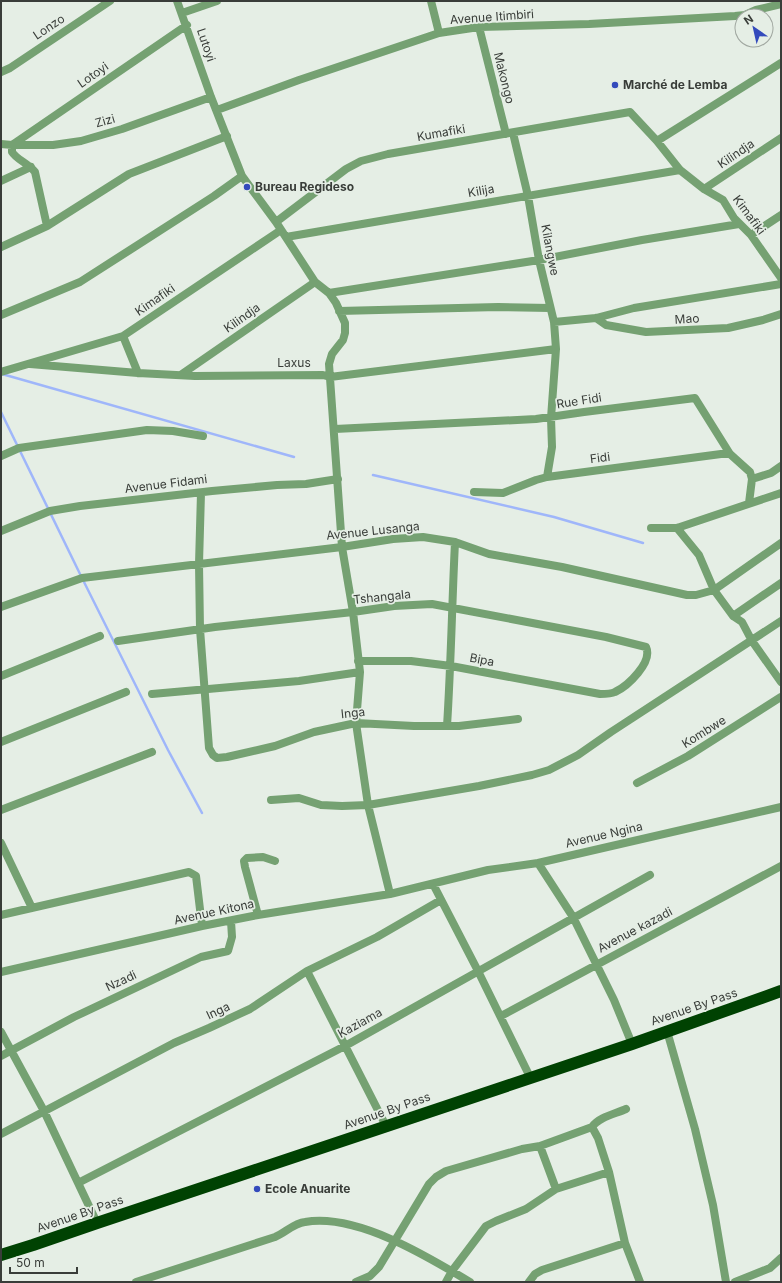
<svg xmlns="http://www.w3.org/2000/svg" width="782" height="1283" font-family="Inter,sans-serif">
<style>
.lines{fill:none;stroke-linecap:round;stroke-linejoin:round}
.stream{stroke:#9fb6fa;stroke-width:2.5}
.street{stroke:#75a172;stroke-width:8}
.highway{stroke:#004202;stroke-width:12}
.poi-dot{fill:#334abc;stroke:#e5eee5;stroke-width:1.5}
.labels{text-anchor:middle;stroke-width:3.5;stroke-linejoin:round;paint-order:stroke}
.street-label{font-size:12px;fill:#393d39;stroke:#e5eee5}
.poi-label{font-size:12px;font-weight:bold;fill:#393d39;stroke:#e5eee5;text-anchor:start}
</style>
<rect width="100%" height="100%" fill="#e5eee5"/>
<g class="lines">
<!-- stream -->
<path class="stream" d="M2,374L294,457
M1,412L81,576
M373,475L554,517L643,543
M83,580L168,750L202,813"/>
<!-- street -->
<path class="street" d="M177,1L211,97L242,176L276,222L315,282L329,293L336,303L345,323V333L343,340L332,354L329,364L342,547L353,612L360,672L356,723L368,805L390,894
M431,1L439,33
M182,13L217,1
M479,27L506,134
M1,72L10,68L110,1
M217,110L299,80L439,33L479,27L589,24L735,16L745,15L756,10L781,4
M513,133L528,196L539,260L554,322L556,349L551,418L552,447L547,477
M657,141L781,63
M1,144L12,145H53L81,141L122,129L211,97
M1,181L31,167
M704,189L781,138
M276,222L346,169L361,161L388,154L630,112L657,141L680,170L704,189L723,200L734,218L751,235L781,278
M47,226L35,172C28,163 17,160 12,152V145L187,25
M751,235L781,215
M286,237L680,170
M1,247L47,226L129,174L227,136
M329,293L539,260L642,240L739,224
M339,311L498,307L550,308
M1,315L80,282L214,196L242,176
M596,318L606,325L646,332L728,328L763,320L781,314
M554,322L596,318L634,308L781,284
M123,336L138,373
M30,364L138,373L195,376L323,375L330,377L556,349
M1,372L123,336L281,230
M182,374L315,282
M335,429L536,419L584,412L695,398L730,454L750,472L752,479L771,473L781,466
M1,456L19,448L147,430L173,431L203,436
M474,492L503,493L536,480L547,477L721,454H730
M201,493L199,564L200,629L209,748L213,755L217,758L227,757L275,746L314,732L356,723L414,726H459L518,719
M749,503L752,479
M651,528H677L781,493
M677,528L699,555L714,590L733,616L742,622L752,641L781,682
M1,531L50,511L80,506L212,491L277,485L306,484L338,479
M1,607L82,578L342,547L393,539L423,537L455,542L489,554L562,567L687,595H696L714,590L781,543
M733,616L781,583
M118,641L215,627L353,612L394,606L432,604L606,637L646,647C653,662 628,686 615,692C611,694 605,694 600,694L451,666L411,661H358
M1,676L100,636
M152,694L299,681L360,672
M447,726C451,664 452,603 455,542
M1,742L126,692
M637,783L688,756L781,697
M271,800L299,798L321,805L342,806L368,805L479,786L532,775L549,770L578,755L611,732L781,621
M1,810L152,752
M1,843L32,908
M538,863L573,917L614,1000L632,1044
M433,884L478,971L530,1077
M1,915L189,872L196,876L202,926
M258,915L245,867L244,861L247,858L263,857L275,861
M307,971L386,1126
M1,972L202,926L258,915L390,894L488,870L538,863L781,807
M501,1016L781,866
M667,1031L695,1129L713,1205L726,1282
M1,1032L44,1111L97,1223
M1,1056L74,1017L201,957L228,951L232,937L231,921
M592,1127C599,1117 615,1114 626,1109
M1,1134L174,1043L209,1028L250,1009L307,971L377,937L441,900
M540,1146L556,1189
M78,1183L345,1046L650,875
M136,1282C183,1267 229,1252 275,1237C285,1233 294,1223 305,1222C356,1213 427,1256 470,1282
M356,1282L370,1276L379,1267L429,1184L436,1177L446,1171L522,1149L540,1146L592,1127L598,1138L609,1172L625,1243L640,1282
M446,1282L452,1271L486,1226L496,1221L526,1209L556,1189L609,1172
M529,1282L535,1274L542,1270L625,1243
M735,1282L770,1268L781,1258"/>
<!-- highway -->
<path class="highway" d="M1,1255L33,1245L97,1223L632,1044L781,991"/>
</g>
<!-- markers -->
<g class="poi-dot">
<circle cx="615" cy="85" r="4"/>
<circle cx="247" cy="187" r="4"/>
<circle cx="257" cy="1189" r="4"/>
</g>
<g class="labels">
<!-- street labels -->
<g class="street-label">
<text transform="translate(492 17) rotate(-4)" y="4">Avenue Itimbiri</text>
<text transform="translate(49 27) rotate(-34)" y="4">Lonzo</text>
<text transform="translate(206 45) rotate(71)" y="4">Lutoyi</text>
<text transform="translate(93 75) rotate(-35)" y="4">Lotoyi</text>
<text transform="translate(504 78) rotate(76)" y="4">Makongo</text>
<text transform="translate(105 121) rotate(-16)" y="4">Zizi</text>
<text transform="translate(441 133) rotate(-10)" y="4">Kumafiki</text>
<text transform="translate(736 154) rotate(-34)" y="4">Kilindja</text>
<text transform="translate(481 191) rotate(-10)" y="4">Kilija</text>
<text transform="translate(749 215) rotate(53)" y="4">Kimafiki</text>
<text transform="translate(550 250) rotate(79)" y="4">Kilangwe</text>
<text transform="translate(155 300) rotate(-35)" y="4">Kimafiki</text>
<text transform="translate(242 318) rotate(-35)" y="4">Kilindja</text>
<text transform="translate(687 319) rotate(-3)" y="4">Mao</text>
<text x="294" y="367">Laxus</text>
<text transform="translate(579 401) rotate(-9)" y="4">Rue Fidi</text>
<text transform="translate(600 458) rotate(-7)" y="4">Fidi</text>
<text transform="translate(166 484) rotate(-7)" y="4">Avenue Fidami</text>
<text transform="translate(373 531) rotate(-6)" y="4">Avenue Lusanga</text>
<text transform="translate(382 597) rotate(-6)" y="4">Tshangala</text>
<text transform="translate(482 660) rotate(11)" y="4">Bipa</text>
<text transform="translate(353 713) rotate(-6)" y="4">Inga</text>
<text transform="translate(704 732) rotate(-32)" y="4">Kombwe</text>
<text transform="translate(604 835) rotate(-13)" y="4">Avenue Ngina</text>
<text transform="translate(214 912) rotate(-12)" y="4">Avenue Kitona</text>
<text transform="translate(635 930) rotate(-28)" y="4">Avenue kazadi</text>
<text transform="translate(121 981) rotate(-25)" y="4">Nzadi</text>
<text transform="translate(694 1007) rotate(-19)" y="4">Avenue By Pass</text>
<text transform="translate(218 1011) rotate(-25)" y="4">Inga</text>
<text transform="translate(360 1023) rotate(-29)" y="4">Kaziama</text>
<text transform="translate(387 1111) rotate(-19)" y="4">Avenue By Pass</text>
<text transform="translate(80 1214) rotate(-19)" y="4">Avenue By Pass</text>
</g>
<!-- poi labels -->
<g class="poi-label">
<text x="623" y="89">Marché de Lemba</text>
<text x="255" y="191">Bureau Regideso</text>
<text x="265" y="1193">Ecole Anuarite</text>
</g>
</g>
<!-- border -->
<rect width="782" height="1283" fill="none" stroke="#393d39" stroke-width="4"/>
<!-- north arrow -->
<g transform="translate(754 28) rotate(326)"><circle r="19" fill="#e5eee5" stroke="#a0a7a0"/>
<path d="M0-3L7 15L0 10L-7 15Z" fill="#334abc"/>
<text y="-6" font-size="11" font-weight="bold" text-anchor="middle" fill="#393d39">N</text>
</g>
<!-- scale -->
<path d="M10 1267v6h67v-6" fill="none" stroke="#393d39" stroke-width="2"/>
<text x="16" y="1267" font-size="12" fill="#393d39" stroke="#e5eee5" stroke-width="3" paint-order="stroke">50 m</text>
</svg>
